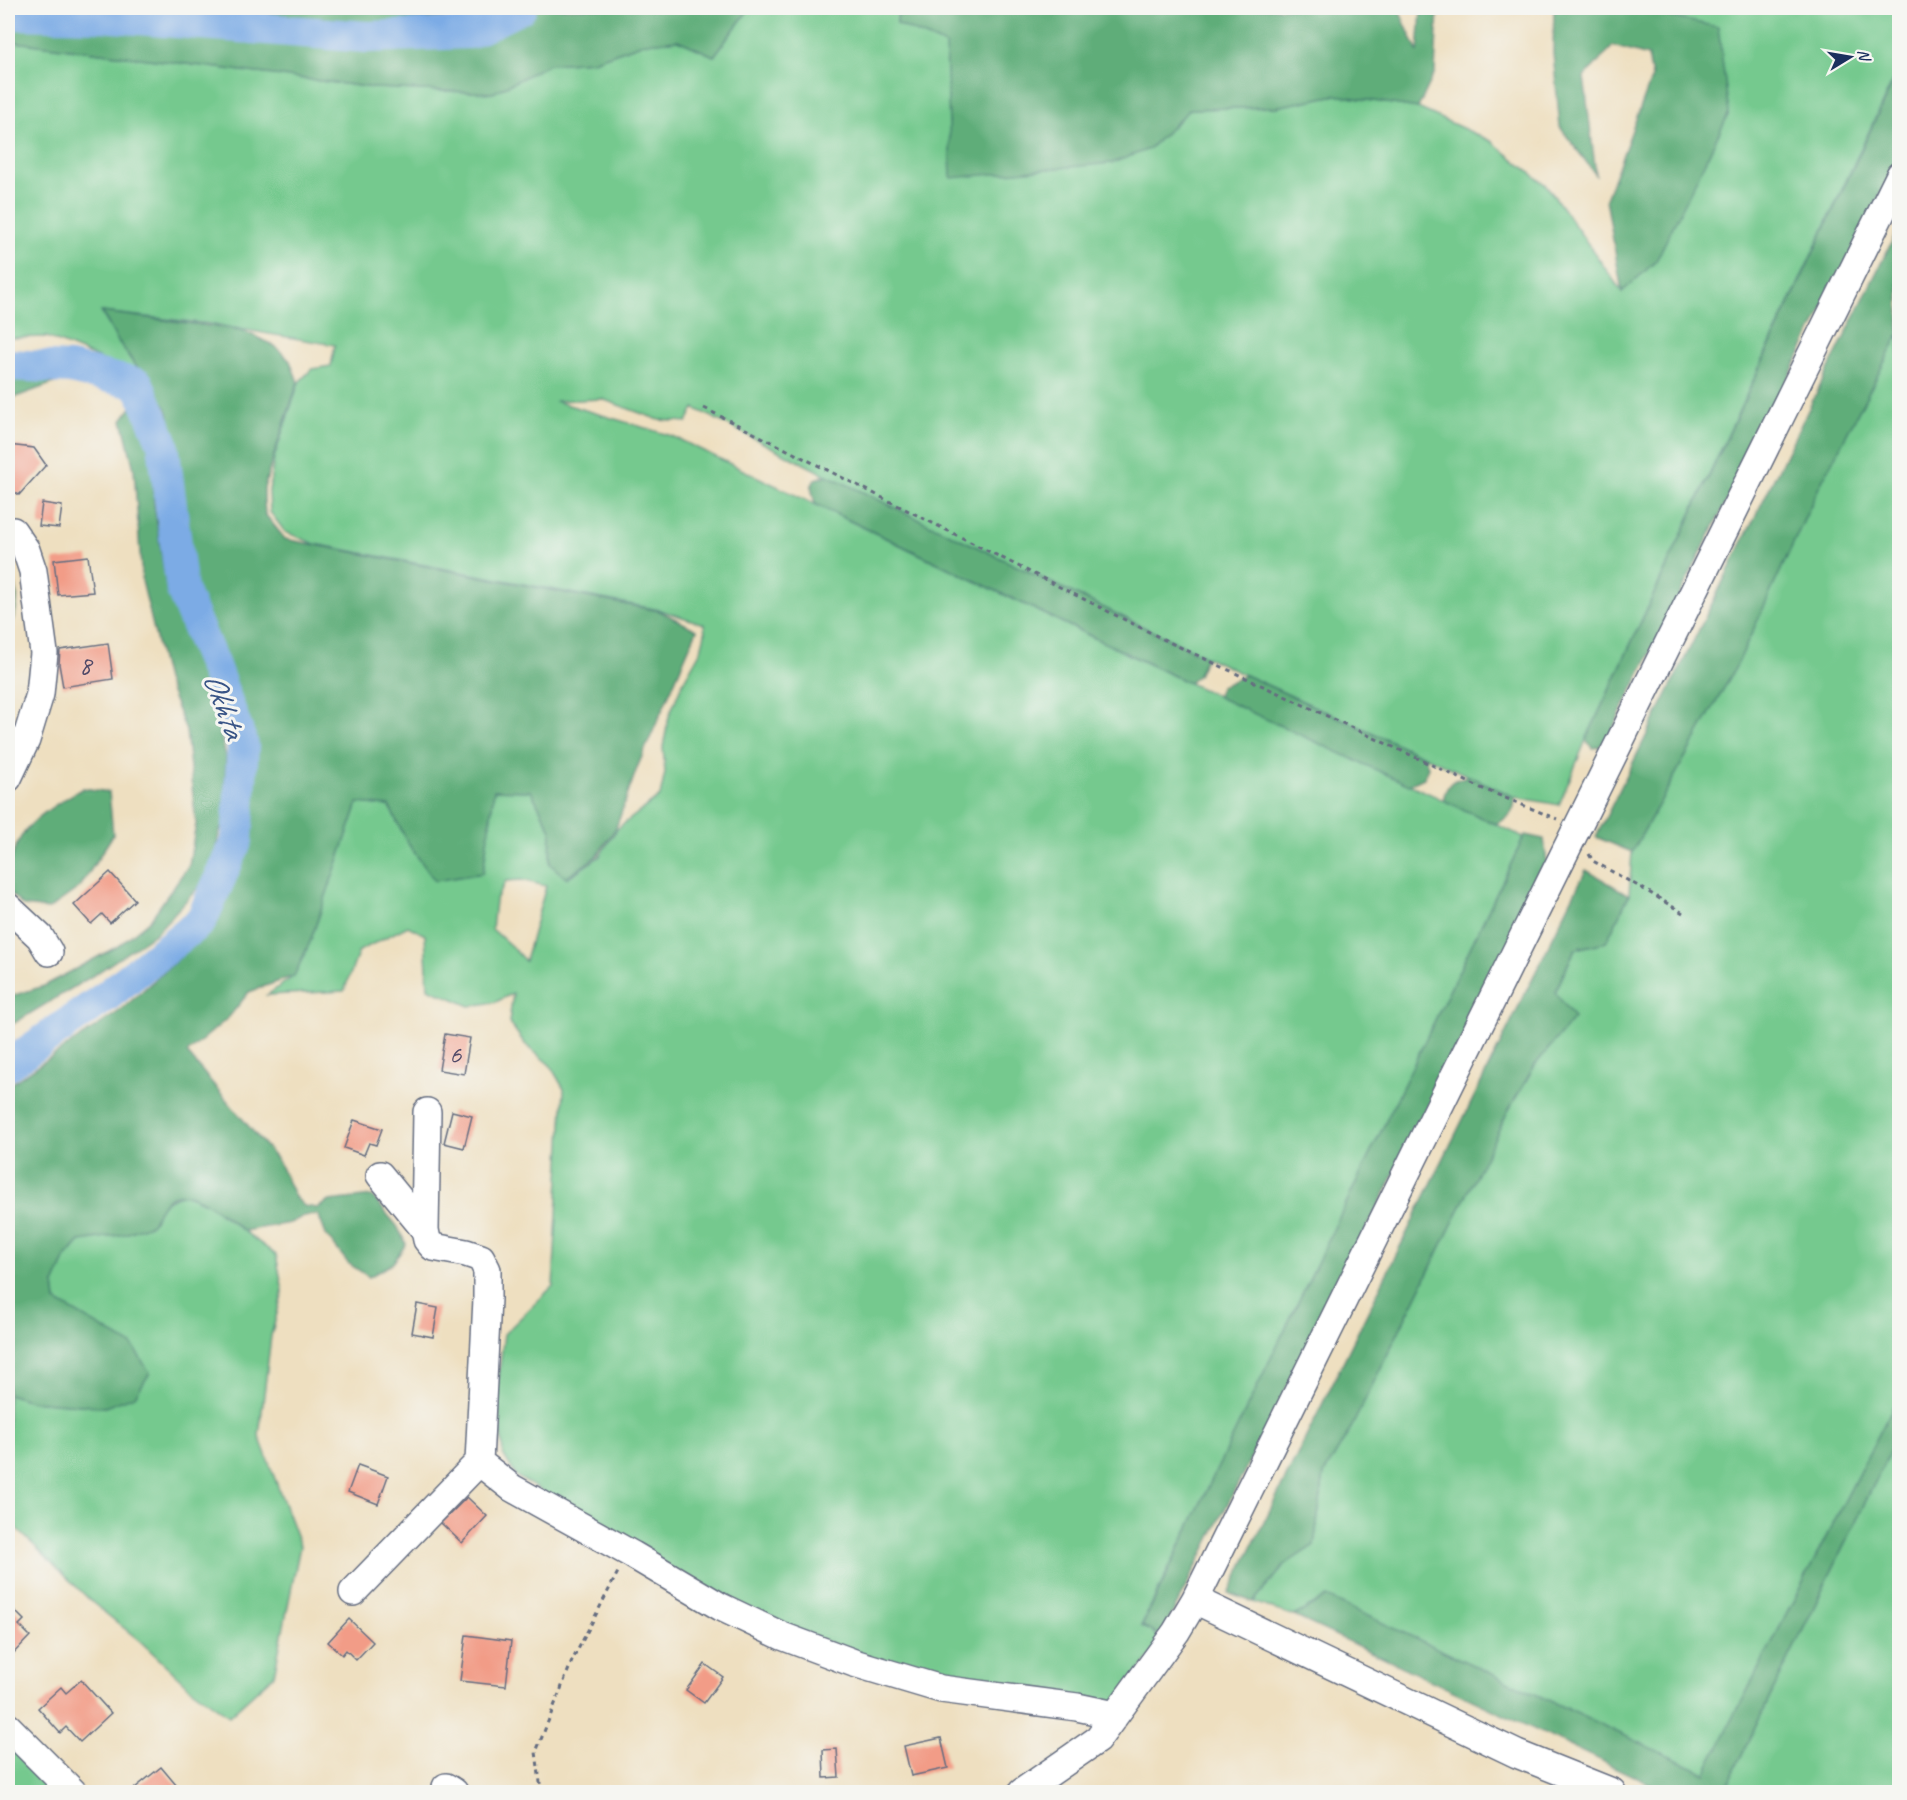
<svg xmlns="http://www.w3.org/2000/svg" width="1907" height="1800" font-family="Caveat,sans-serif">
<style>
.green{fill:#74c98e;stroke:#487c76;stroke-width:1.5;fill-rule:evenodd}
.forest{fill:#5fad79;stroke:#3d6e6c;stroke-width:1.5}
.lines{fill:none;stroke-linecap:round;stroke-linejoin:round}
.river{stroke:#7babe5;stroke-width:32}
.building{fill:#f29c87}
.minor-casing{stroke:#656d80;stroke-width:30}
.path{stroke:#656d80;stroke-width:3;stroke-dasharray:4.5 4.5;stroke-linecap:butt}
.minor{stroke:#fff;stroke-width:27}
.labels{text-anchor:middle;stroke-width:6;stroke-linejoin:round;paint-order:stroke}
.number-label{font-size:27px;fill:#514a68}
.water-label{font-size:32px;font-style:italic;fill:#385486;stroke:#f6f6f2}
</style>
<rect width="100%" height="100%" fill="#f6f6f2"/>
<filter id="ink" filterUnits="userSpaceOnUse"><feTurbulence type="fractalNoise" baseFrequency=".0167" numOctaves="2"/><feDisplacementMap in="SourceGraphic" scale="12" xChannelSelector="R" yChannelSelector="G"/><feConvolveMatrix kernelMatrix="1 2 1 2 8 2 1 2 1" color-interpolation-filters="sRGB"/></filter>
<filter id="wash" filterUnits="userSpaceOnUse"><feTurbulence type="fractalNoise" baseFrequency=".008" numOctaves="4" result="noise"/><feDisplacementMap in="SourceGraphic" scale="24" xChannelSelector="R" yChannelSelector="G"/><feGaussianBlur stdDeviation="1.35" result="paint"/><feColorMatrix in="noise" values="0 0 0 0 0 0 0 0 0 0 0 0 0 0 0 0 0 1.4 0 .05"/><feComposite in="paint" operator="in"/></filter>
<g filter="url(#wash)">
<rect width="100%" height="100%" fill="#eedfc0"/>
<!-- green -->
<path class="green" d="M750,8H898L897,24L946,45L1149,149L1190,109L1276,107L1336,95L1418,108L1491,141L1547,186L1622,292L1729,113L1643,11L1635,8H1899V67L1586,740L1559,805L1515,797L1234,670L812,468L694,408L687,422L659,420L602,399L555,401L672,436L1163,671L1524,837L1141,1626L1153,1632L1162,1641L1111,1708L899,1671L715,1596L516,1476L503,1454L497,1390L504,1334L553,1286L564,1089L550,1065L525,1044L509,1022L513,993L496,1002L470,1006L428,988L425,935L408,926L359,951L344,991L267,995L294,976L310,942L358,803L389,806L409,845L490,825L494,790L531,791L551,830L550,864L567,878L599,857L617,829L660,796L665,773L663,747L669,716L682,684L701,650L705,634L704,624L660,610L315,544L285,532L270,512L269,491L274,458L299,382L312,369L331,366L335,345L210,324L101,312L116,338L142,376L47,337L8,338V41L375,88L493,93L549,64L593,61L644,43L678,40L714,56ZM521,880L546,886L525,961L511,946L492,929L495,901L506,881Z
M1899,334V1395L1705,1774L1327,1597L1294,1616L1253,1602L1287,1563L1314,1545L1324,1474L1351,1428L1508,1111L1535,1065L1574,1018L1555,993L1575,949L1606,942L1629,895L1632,852L1738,663L1819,487Z
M185,1194L206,1203L276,1255L283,1291L271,1336L259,1436L300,1546L274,1675L229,1716L189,1687L140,1641L93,1603L8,1520V1394L31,1401L105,1407L81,1317L56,1301L54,1284L66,1257L80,1241L125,1234L152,1224C161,1205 164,1199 185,1194Z
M1899,1433V1792H1732L1725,1789Z
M8,1742L57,1792H8Z"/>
<!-- forest -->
<path class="forest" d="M205,8H485L470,14L377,23Z
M538,8H750L714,56L678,40L644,43L593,61L549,64L493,93L375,88L8,41V24L107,26L371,52L477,41Z
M898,8H1398L1418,53L1421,11L1425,8H1438L1435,72L1418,108L1336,95L1276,107L1190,109L1149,149L1112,163L951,178L946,45L897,24Z
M1554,8H1635L1643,11L1718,27L1729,113L1656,261L1622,292L1606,199L1652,77L1648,56L1613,46L1584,77L1596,175L1560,127L1553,53Z
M1899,69V157L1607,740L1599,747L1592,748L1586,740Z
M1899,227V334L1819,487L1738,663L1632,852L1596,837Z
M102,312L242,330L275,346L290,361L298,382L273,458L264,488V501L265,514L285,539L660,611L697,630L637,768L616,828L597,856L566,878L550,864L551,830L531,791L494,790L483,873L435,881L409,845L389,806L358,803L310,942L294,976L249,992L229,1017L187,1053L278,1161L295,1197L304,1206L317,1208L329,1201L372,1196L397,1226L406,1244L393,1263L369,1277L348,1263L326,1235L318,1214L304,1216L290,1223L244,1231C227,1219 193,1185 171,1197C162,1202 157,1215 152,1224L125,1234L80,1241L66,1257L54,1284L56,1301L132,1345L150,1373L135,1396L105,1407L31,1401L8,1394V1086L121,1010L216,925L251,841L253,744L227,663L191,573L175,443L167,409L116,338Z
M8,378L62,380L8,400Z
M132,406L150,436L154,504L167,592L211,696L226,757L224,816L209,876L156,933L97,973L8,1027V997L44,986L118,946L150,920L189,865L196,824L186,731L166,680L142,581L134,469L122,420Z
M827,475L1206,657L1198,675L1189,683L815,504L811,487L815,479Z
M8,571C20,589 19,601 13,622L8,624Z
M1245,675L1425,757L1428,767L1424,778L1409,785L1218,697L1220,687Z
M1469,776L1515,797C1515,813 1509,818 1495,824L1443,800C1447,782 1452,780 1469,776Z
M83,788L109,792L113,835L80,887L49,909L23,906L8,891C7,832 37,816 83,788Z
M1525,835L1544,839L1548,870L1161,1636L1142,1626L1216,1471Z
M1586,870L1629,895L1606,942L1575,949L1555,992L1574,1018L1535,1065L1508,1111L1351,1428L1324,1474L1314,1545L1287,1563L1253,1602L1229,1593Z
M1899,1395V1433L1725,1789L1732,1792H1667L1294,1616L1327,1597L1705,1773Z"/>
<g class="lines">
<!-- river -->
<path class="river" d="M8,14L100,16L367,37L470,33L521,8
M8,365L70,368L138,384L163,444L182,590L214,666L243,746L237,840L201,921L108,995L8,1065"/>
</g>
<g id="blocks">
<!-- building -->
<path class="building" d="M8,445L34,448L46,465L19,495L8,487Z
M42,503L62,506L59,528L39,526Z
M88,556L93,592L58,595L54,560Z
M108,643L113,679L63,687L59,664L60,650Z
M110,872L135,900L110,923L102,914L91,924L74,905Z
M445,1034L470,1038L464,1074L439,1070Z
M452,1111L472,1116L464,1148L444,1143Z
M354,1120L382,1129L376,1145L369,1143L364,1155L344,1148Z
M417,1304L438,1308L433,1337L412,1333Z
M358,1465L388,1476L378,1504L348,1492Z
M467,1497L487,1516L462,1543L441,1523Z
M8,1604L24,1620L19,1625L30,1636L8,1659Z
M349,1619L373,1642L356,1660L346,1650L342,1655L328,1642Z
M466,1635L511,1641L506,1686L460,1681Z
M705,1664L723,1677L704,1703L686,1690Z
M81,1680L111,1713L80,1742L66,1727L60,1733L38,1708L61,1687L66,1693Z
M941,1738L948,1768L911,1776L904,1746Z
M837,1749L839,1777L824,1778L823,1750Z
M161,1767L182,1792H130Z"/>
</g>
</g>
<g filter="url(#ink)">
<use href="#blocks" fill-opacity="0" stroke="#656d80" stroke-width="1.5"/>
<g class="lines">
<defs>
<path id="minor" d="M8,778L26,740L40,694L44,653L33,571L26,550L13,531
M8,907L40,937L49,952
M427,1112L425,1230L427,1240L433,1247L466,1253L481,1258L487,1270V1299L479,1462
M380,1175L425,1230
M353,1592L479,1462L512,1488L633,1555L721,1607L782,1636L854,1663L941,1689L1077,1707L1115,1715
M1195,1600L1517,1754L1612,1792
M8,1727L73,1792
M446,1787L454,1792
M1022,1792L1097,1740L1176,1632L1195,1600L1900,175"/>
</defs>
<!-- minor casing -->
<use href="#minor" class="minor-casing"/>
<!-- path -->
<path class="path" d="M704,408L1169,642L1481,788L1557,819
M1589,854L1593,861L1647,891L1683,913
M539,1792L541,1790L536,1752L572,1661L618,1572"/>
<!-- minor -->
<use href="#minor" class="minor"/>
</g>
</g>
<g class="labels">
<!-- number labels -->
<g class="number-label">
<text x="85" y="674">8</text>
<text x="455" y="1063">6</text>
</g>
<!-- water labels -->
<g class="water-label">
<text transform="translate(225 705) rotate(70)" y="11">Okhta</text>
</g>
</g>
<!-- margin -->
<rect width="1907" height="1800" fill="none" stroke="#f6f6f2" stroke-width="30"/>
<!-- north arrow -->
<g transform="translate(1850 57) rotate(79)" stroke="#f6f6f2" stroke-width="4.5" paint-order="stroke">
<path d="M0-4.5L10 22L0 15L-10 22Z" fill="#1b2f5e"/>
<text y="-9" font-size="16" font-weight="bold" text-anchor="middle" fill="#1b2f5e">N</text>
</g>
</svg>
